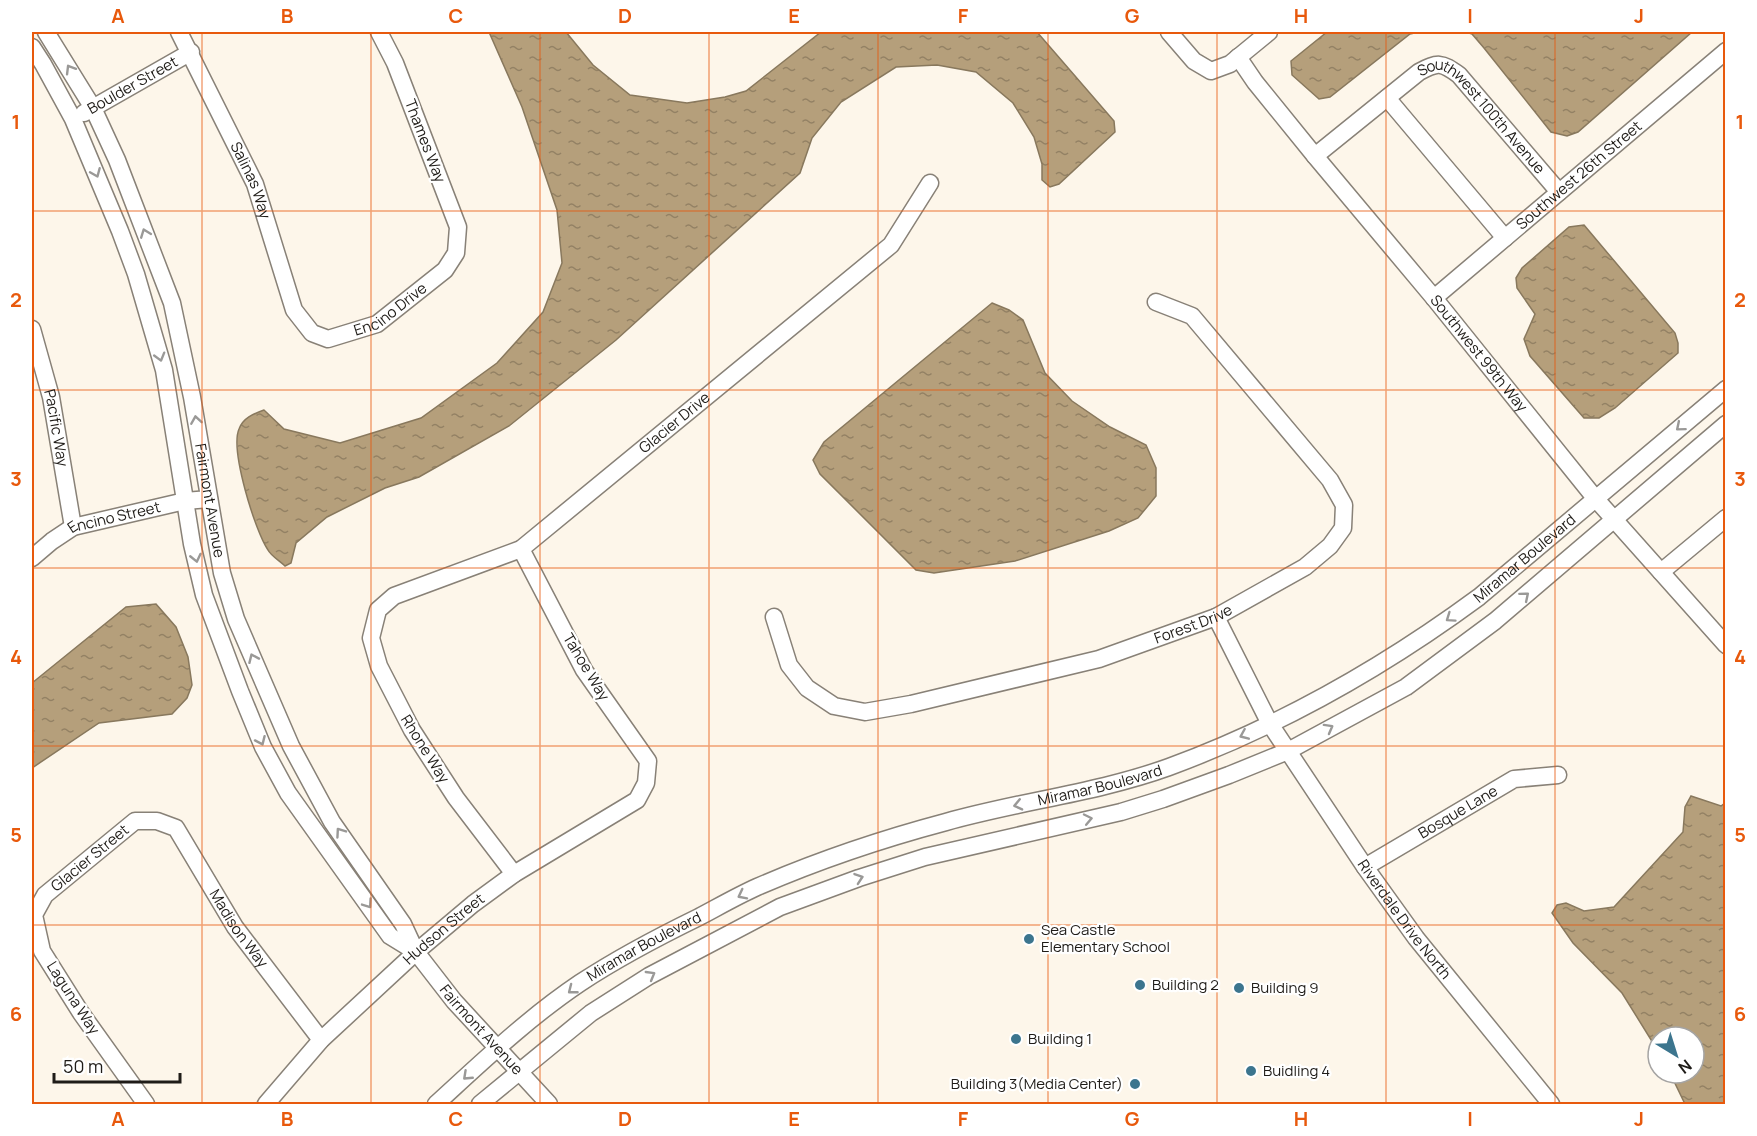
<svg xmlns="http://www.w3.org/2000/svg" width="1757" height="1136" font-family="Manrope,sans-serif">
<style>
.water{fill:url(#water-ripples);stroke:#88785d;stroke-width:1.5}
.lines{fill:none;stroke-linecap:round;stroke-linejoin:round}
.minor-casing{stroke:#888177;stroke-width:19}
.minor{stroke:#fff;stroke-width:16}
.oneway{stroke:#9a9997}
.grid{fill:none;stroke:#e8590c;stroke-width:1.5;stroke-opacity:0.55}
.poi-dot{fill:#3c758e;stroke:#fff;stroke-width:2}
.labels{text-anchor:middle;stroke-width:4.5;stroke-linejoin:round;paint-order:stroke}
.street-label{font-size:15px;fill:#1f1c18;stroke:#fff}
.poi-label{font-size:15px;fill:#1f1c18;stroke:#fff;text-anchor:start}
.neatline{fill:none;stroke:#e8590c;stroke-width:2}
.grid-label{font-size:20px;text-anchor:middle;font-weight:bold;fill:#e8590c}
</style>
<defs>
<pattern id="water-ripples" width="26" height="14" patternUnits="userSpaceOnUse" patternTransform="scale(1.5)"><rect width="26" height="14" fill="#b59f7b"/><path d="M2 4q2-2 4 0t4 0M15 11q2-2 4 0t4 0" fill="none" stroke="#938164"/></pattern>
</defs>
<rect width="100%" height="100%" fill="#fdf6ea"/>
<!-- water -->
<path class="water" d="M489,32H566L593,65L630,95L687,103L725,97L746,91L821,32H1037L1114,121L1115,132L1059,184L1050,187L1042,180V164L1034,137L1013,103L976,72L937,65L896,67L841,102L812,138L800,173L616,340L509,426L419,477L385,488L327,517L296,543L291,563L285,566C280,561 271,556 268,550C255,531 230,450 239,429C243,418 253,414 264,410L284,429L340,443L421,418L497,363L543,312L562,263L557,210L522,107Z
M1327,32H1419L1410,34L1330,97L1319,99L1292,75L1291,61Z
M1466,32H1692L1578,132L1567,136L1551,132L1484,48L1472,34Z
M1584,225L1675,333L1678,343V353L1615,408L1599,418H1584L1530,356L1524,339L1535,314L1517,288L1516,278L1522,268L1569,227Z
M992,303L1009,310L1023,320L1045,373L1072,401L1110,427L1146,445L1156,468V496L1138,518L1109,531L1015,561L934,573L916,570L820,474L813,460L824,442Z
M156,604L176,627L188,657L192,685L187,698L172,714L99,723L32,768V683L126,607Z
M1691,796L1721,806L1725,803V1104H1685L1670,1073H1694V1037H1658V1051L1622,993L1573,943L1552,913L1557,905L1566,903L1584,911L1614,907L1683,832L1685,807Z"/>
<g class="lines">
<defs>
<g id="minor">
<path id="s1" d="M46,32L93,108L117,160L172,303L192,397L222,573L236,619L291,746L332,822L403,924L416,952L454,1001L549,1104"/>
<path id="s2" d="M179,32L255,184L294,310L312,333L328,339L377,324L445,270L456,253L458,227L395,63L379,32"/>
<path d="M1169,32L1194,61L1211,71L1230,64L1269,32"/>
<path d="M32,47L43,64L73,119L120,231L136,274L164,370L192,544L204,595L240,691L263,747L288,793L390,936L416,952"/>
<path id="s3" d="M1238,57L1255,82L1315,156L1434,298L1595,498L1726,645"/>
<path d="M1387,98L1505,238"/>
<path id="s4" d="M84,113L191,52"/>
<path id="s5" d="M1315,156L1419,72C1438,62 1441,62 1459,75L1559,192"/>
<path id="s6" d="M1434,298L1726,51"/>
<path id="s7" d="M32,329L51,397L73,527"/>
<path id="s8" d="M32,558L52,541L73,527L185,501L209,499"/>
<path d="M1661,572L1726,518"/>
<path id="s9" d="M774,617L789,665L807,688L834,706L865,712L911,704L1099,659L1216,617L1305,567L1330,546L1343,528L1344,505L1330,480L1192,316L1156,302"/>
<path id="s10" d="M1216,617L1270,724L1365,867L1416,938L1551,1104"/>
<path id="s11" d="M1365,867L1514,779L1558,775"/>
<path id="s12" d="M514,874L456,798L412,730L379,666L371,638L378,610L394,596L521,549L891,245L930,183"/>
<path id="s13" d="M146,1104L81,1013L42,951L34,915L45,895L135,821H157L176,828L235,927L321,1040"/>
<path id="s14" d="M266,1104L321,1040L416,952L473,904L514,874L637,800L646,783L648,761L584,670L521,549"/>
<path id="s15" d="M436,1104C482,1062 528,1018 580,983C618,958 658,937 699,917C718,907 737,896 757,887C817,861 882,839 946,822C1020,801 1097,793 1169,767C1280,726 1384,667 1479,597L1726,389"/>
<path d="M480,1104L591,1013L649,976L780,907L859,878L925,857L1121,812L1163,799L1229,775L1288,751L1406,687L1495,621L1726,424"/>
</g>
</defs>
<!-- minor casing -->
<use href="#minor" class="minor-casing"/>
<!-- minor -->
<use href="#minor" class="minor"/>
</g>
<!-- one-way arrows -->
<defs><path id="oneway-chevron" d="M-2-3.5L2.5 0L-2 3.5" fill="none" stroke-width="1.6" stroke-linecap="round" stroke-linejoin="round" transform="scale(1.5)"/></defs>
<g class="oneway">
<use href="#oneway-chevron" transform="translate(70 69) rotate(-121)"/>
<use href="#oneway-chevron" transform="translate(96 173) rotate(67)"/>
<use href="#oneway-chevron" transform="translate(145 233) rotate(-111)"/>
<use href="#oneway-chevron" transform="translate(160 357) rotate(74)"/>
<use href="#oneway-chevron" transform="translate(196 420) rotate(-99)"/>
<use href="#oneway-chevron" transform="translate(1680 427) rotate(140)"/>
<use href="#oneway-chevron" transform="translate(196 558) rotate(77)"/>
<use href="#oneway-chevron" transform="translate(1525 596) rotate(-40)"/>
<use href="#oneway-chevron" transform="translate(1450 618) rotate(145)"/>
<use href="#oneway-chevron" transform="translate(253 658) rotate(-114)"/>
<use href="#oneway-chevron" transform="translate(1329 728) rotate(-29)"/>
<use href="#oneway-chevron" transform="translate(1244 735) rotate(157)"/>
<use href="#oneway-chevron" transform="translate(261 741) rotate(66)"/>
<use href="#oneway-chevron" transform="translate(1018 805) rotate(167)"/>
<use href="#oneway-chevron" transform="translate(1088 819) rotate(-12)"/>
<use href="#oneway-chevron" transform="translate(340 832) rotate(-125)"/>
<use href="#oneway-chevron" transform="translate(859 878) rotate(-19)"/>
<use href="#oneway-chevron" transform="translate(742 895) rotate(153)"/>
<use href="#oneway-chevron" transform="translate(368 904) rotate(55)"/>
<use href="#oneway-chevron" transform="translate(651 975) rotate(-30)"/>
<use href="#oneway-chevron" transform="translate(572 990) rotate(142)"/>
<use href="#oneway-chevron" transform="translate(467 1076) rotate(137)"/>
</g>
<!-- grid -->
<path class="grid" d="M202,32V1104M371,32V1104M540,32V1104M709,32V1104M878,32V1104M1048,32V1104M1217,32V1104M1386,32V1104M1555,32V1104M32,211H1726M32,390H1726M32,568H1726M32,746H1726M32,925H1726"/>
<!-- markers -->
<g class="poi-dot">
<circle cx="1029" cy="939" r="6"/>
<circle cx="1140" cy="985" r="6"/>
<circle cx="1239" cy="988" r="6"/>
<circle cx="1016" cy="1039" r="6"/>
<circle cx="1251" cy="1071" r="6"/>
<circle cx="1135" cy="1084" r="6"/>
</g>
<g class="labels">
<!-- street labels -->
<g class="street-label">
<text dy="5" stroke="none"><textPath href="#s4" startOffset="56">Boulder Street</textPath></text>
<text dy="5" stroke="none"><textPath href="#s5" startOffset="219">Southwest 100th Avenue</textPath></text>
<text transform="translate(425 141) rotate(69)" y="5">Thames Way</text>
<text dy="5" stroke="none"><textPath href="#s6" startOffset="190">Southwest 26th Street</textPath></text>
<text dy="5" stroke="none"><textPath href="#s2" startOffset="165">Salinas Way</textPath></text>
<text dy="5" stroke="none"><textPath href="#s2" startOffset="418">Encino Drive</textPath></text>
<text dy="5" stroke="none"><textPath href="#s3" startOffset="382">Southwest 99th Way</textPath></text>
<text dy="5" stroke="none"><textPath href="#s12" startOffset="662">Glacier Drive</textPath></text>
<text dy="5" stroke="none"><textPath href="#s7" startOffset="102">Pacific Way</textPath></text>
<text dy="5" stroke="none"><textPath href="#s1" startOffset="501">Fairmont Avenue</textPath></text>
<text dy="5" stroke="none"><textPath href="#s8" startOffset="94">Encino Street</textPath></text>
<text dy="5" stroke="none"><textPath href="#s15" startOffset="1234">Miramar Boulevard</textPath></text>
<text dy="5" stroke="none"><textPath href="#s9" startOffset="484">Forest Drive</textPath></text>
<text transform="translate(586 667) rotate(59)" y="5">Tahoe Way</text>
<text transform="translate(425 749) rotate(58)" y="5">Rhone Way</text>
<text dy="5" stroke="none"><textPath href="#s15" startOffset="748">Miramar Boulevard</textPath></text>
<text dy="5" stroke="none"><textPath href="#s11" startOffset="108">Bosque Lane</textPath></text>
<text dy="5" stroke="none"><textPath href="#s13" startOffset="303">Glacier Street</textPath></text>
<text dy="5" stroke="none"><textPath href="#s10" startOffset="357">Riverdale Drive North</textPath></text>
<text dy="5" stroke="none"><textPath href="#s13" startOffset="522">Madison Way</textPath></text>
<text dy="5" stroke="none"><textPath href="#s14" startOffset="250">Hudson Street</textPath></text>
<text dy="5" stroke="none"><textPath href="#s15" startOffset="262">Miramar Boulevard</textPath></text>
<text transform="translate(73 998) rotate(57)" y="5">Laguna Way</text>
<text dy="5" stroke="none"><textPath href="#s1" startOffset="1104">Fairmont Avenue</textPath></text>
</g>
<!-- poi labels -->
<g class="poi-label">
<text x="1041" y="935">Sea Castle<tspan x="1041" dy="17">Elementary School</tspan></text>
<text x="1152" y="990">Building 2</text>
<text x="1251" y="993">Building 9</text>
<text x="1028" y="1044">Building 1</text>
<text x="1263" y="1076">Buidling 4</text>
<text x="1123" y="1089" text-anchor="end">Building 3(Media Center)</text>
</g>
</g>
<!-- border -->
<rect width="1757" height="1136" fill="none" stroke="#ffffff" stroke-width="66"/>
<!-- north arrow -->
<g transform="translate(1676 1055) rotate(142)"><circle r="28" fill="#ffffff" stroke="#a5a4a3" stroke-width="1.5"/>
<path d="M0-4.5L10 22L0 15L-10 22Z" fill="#3c758e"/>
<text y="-9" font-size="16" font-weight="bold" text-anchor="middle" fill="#1f1c18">N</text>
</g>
<!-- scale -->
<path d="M54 1073v9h126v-9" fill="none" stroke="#1f1c18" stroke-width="3"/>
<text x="63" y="1073" font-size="18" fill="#1f1c18" stroke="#ffffff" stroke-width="4.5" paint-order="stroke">50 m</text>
<rect x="33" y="33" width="1691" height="1070" class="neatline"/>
<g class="grid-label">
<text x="118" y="23">A</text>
<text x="287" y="23">B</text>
<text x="456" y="23">C</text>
<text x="625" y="23">D</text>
<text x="794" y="23">E</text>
<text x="963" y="23">F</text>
<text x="1132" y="23">G</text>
<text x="1301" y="23">H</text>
<text x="1470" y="23">I</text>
<text x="1639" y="23">J</text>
<text x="16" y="129">1</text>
<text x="1740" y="129">1</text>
<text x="16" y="307">2</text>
<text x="1740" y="307">2</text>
<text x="16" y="486">3</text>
<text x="1740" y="486">3</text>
<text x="16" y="664">4</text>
<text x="1740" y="664">4</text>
<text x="16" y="842">5</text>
<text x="1740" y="842">5</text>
<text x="16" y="1021">6</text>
<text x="1740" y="1021">6</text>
<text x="118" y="1126">A</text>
<text x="287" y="1126">B</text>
<text x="456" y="1126">C</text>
<text x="625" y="1126">D</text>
<text x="794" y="1126">E</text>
<text x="963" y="1126">F</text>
<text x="1132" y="1126">G</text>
<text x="1301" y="1126">H</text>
<text x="1470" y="1126">I</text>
<text x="1639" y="1126">J</text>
</g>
</svg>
